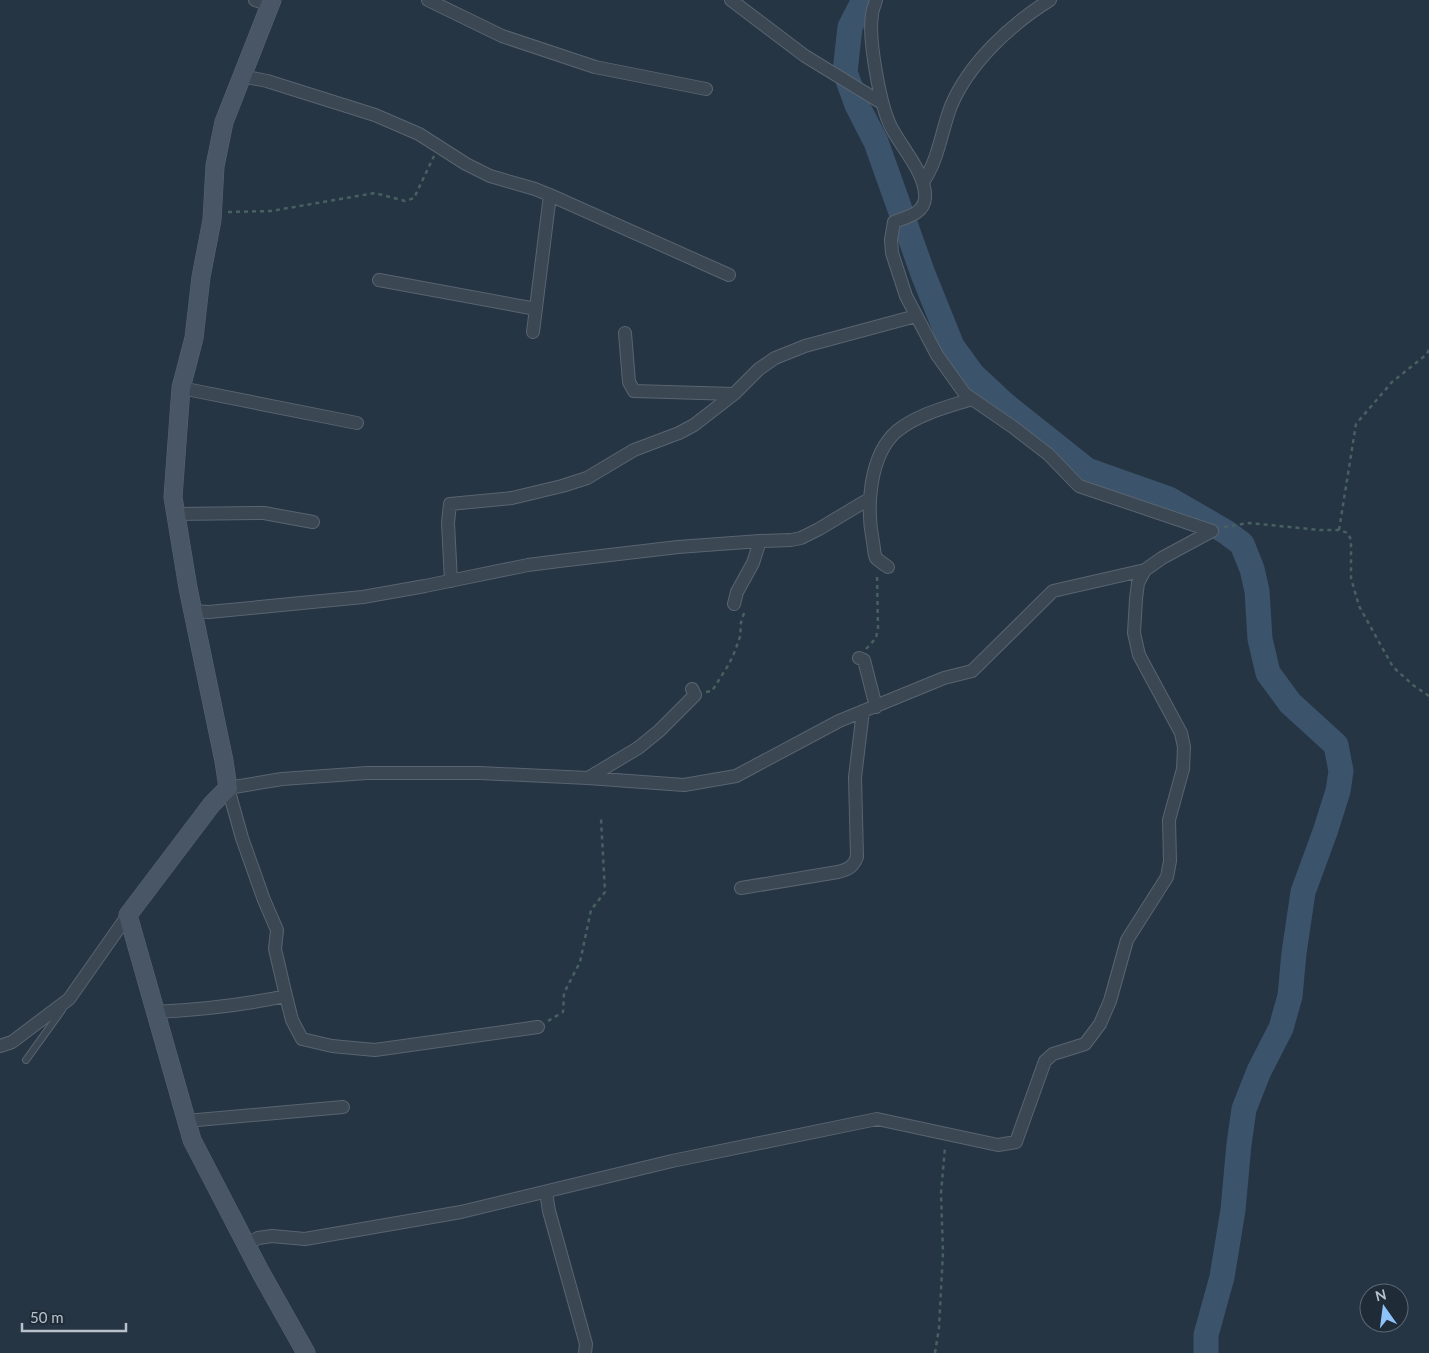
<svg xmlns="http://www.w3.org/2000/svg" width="1429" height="1353" font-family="Lato,sans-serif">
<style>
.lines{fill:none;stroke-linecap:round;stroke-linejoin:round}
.river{stroke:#3b546c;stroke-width:25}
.lane-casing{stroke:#596470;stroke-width:8}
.street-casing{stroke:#596470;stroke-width:14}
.secondary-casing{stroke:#596470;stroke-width:19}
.path{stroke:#476060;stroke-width:2.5;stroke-dasharray:4 4;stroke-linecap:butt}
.lane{stroke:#3b4753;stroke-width:6}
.street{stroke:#3b4753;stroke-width:12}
.secondary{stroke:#485666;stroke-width:18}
</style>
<rect width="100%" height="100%" fill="#263543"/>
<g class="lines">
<!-- river -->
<path class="river" d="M864,0L850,27L845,72L857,105L876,142L923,274L952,346L973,375L1003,403L1087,470L1169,499L1226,532L1242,544L1252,569L1257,591L1260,639L1268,673L1290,703L1336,745L1341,771L1338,791L1325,832L1303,892L1294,953L1290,996L1281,1028L1259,1071L1244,1109L1239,1144L1233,1210L1222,1277L1206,1335V1353"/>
<defs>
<path id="lane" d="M26,1060L62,1010"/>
<path id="street" d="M255,0L270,5
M428,0L502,36L595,67L706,89
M731,0L805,56L882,103
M876,0C875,5 872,10 872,15C868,39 880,105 891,127C901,147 927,175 925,198C924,214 906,217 894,222L891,240L892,253L906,296L937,355L965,394L1013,427L1048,454L1079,486L1212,531
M242,76L267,81L375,115L419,134L466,164L490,176L535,189L552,196L729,275
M923,182C939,159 941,132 951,106C969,63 1011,24 1050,0
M379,280L536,309
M533,332L550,195
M625,333L629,382L634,391L734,394
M181,388L357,423
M175,514L264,513L313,522
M888,567C885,565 879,561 876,558C874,554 874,547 873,542C866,508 869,455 897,431C918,414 947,407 972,399
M451,581L448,523L450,504L512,498L562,486L587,478L634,450L679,433L694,425L734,394L759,369L775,358L805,346L916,316
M734,604L737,592L753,563L760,541
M192,611L209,612L363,597L425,586L528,565L559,561L678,547L760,541L791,540L801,538L819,529L869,499
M859,658L864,660L876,707
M588,778L638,748L659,731L695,695L692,689
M741,888L838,872C849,869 853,867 857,857L855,777L863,711
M286,996L275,949L277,930L264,900L242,838L228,788L282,779L367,773H480L588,778L684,785L736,776L839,721L944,678L972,671L1053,591L1145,570
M155,1012C199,1010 243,1005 286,996L292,1020L302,1039L332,1046L375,1050L538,1027
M0,1046L12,1042L69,999L128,915
M186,1121L343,1107
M546,1192L549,1211L586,1344L585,1353
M246,1245L258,1238L272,1236L305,1239L461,1212L672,1161L877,1119L998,1145L1016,1142L1045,1061L1053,1054L1085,1044L1100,1024L1110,1001L1127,940L1167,877L1170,861L1169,820L1183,769L1184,747L1181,733L1139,655L1134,633L1136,599L1138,583L1145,570L1162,558L1212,531"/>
<path id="secondary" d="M272,0L224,122L215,166L212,220L201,277L194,338L181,388L173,497L188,588L224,761L228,788L212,804L128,915L192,1140L261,1273L306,1353"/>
</defs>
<!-- lane casing -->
<use href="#lane" class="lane-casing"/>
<!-- street casing -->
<use href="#street" class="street-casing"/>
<!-- secondary casing -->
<use href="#secondary" class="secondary-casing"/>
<!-- path -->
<path class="path" d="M228,212L271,211L375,193L405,201L414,198L434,156
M1224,527L1249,523L1320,530H1339L1348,533L1351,540V578L1359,606L1393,667L1413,685L1429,696
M1339,530L1356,424L1392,382L1427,354L1429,349
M866,649L876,638L878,628L877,576
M706,692L712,691L729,664L735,651L741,634L740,626L744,613
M548,1021L563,1012L564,993L580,962L591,910L605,892L601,819
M935,1353L939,1328L943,1252L941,1193L945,1147"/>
<!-- lane -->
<use href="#lane" class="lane"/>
<!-- street -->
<use href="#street" class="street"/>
<!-- secondary -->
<use href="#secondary" class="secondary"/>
</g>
<!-- north arrow -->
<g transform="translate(1384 1308) rotate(346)"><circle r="24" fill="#1f2c38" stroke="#5c6873"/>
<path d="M0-4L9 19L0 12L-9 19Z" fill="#8fc1fb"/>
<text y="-8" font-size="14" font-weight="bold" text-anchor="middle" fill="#b8c1cc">N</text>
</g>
<!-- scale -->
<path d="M22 1323v8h104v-8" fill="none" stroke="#b8c1cc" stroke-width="2.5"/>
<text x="30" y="1323" font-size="15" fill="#b8c1cc" stroke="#1f2c38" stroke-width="4" paint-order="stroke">50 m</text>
</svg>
